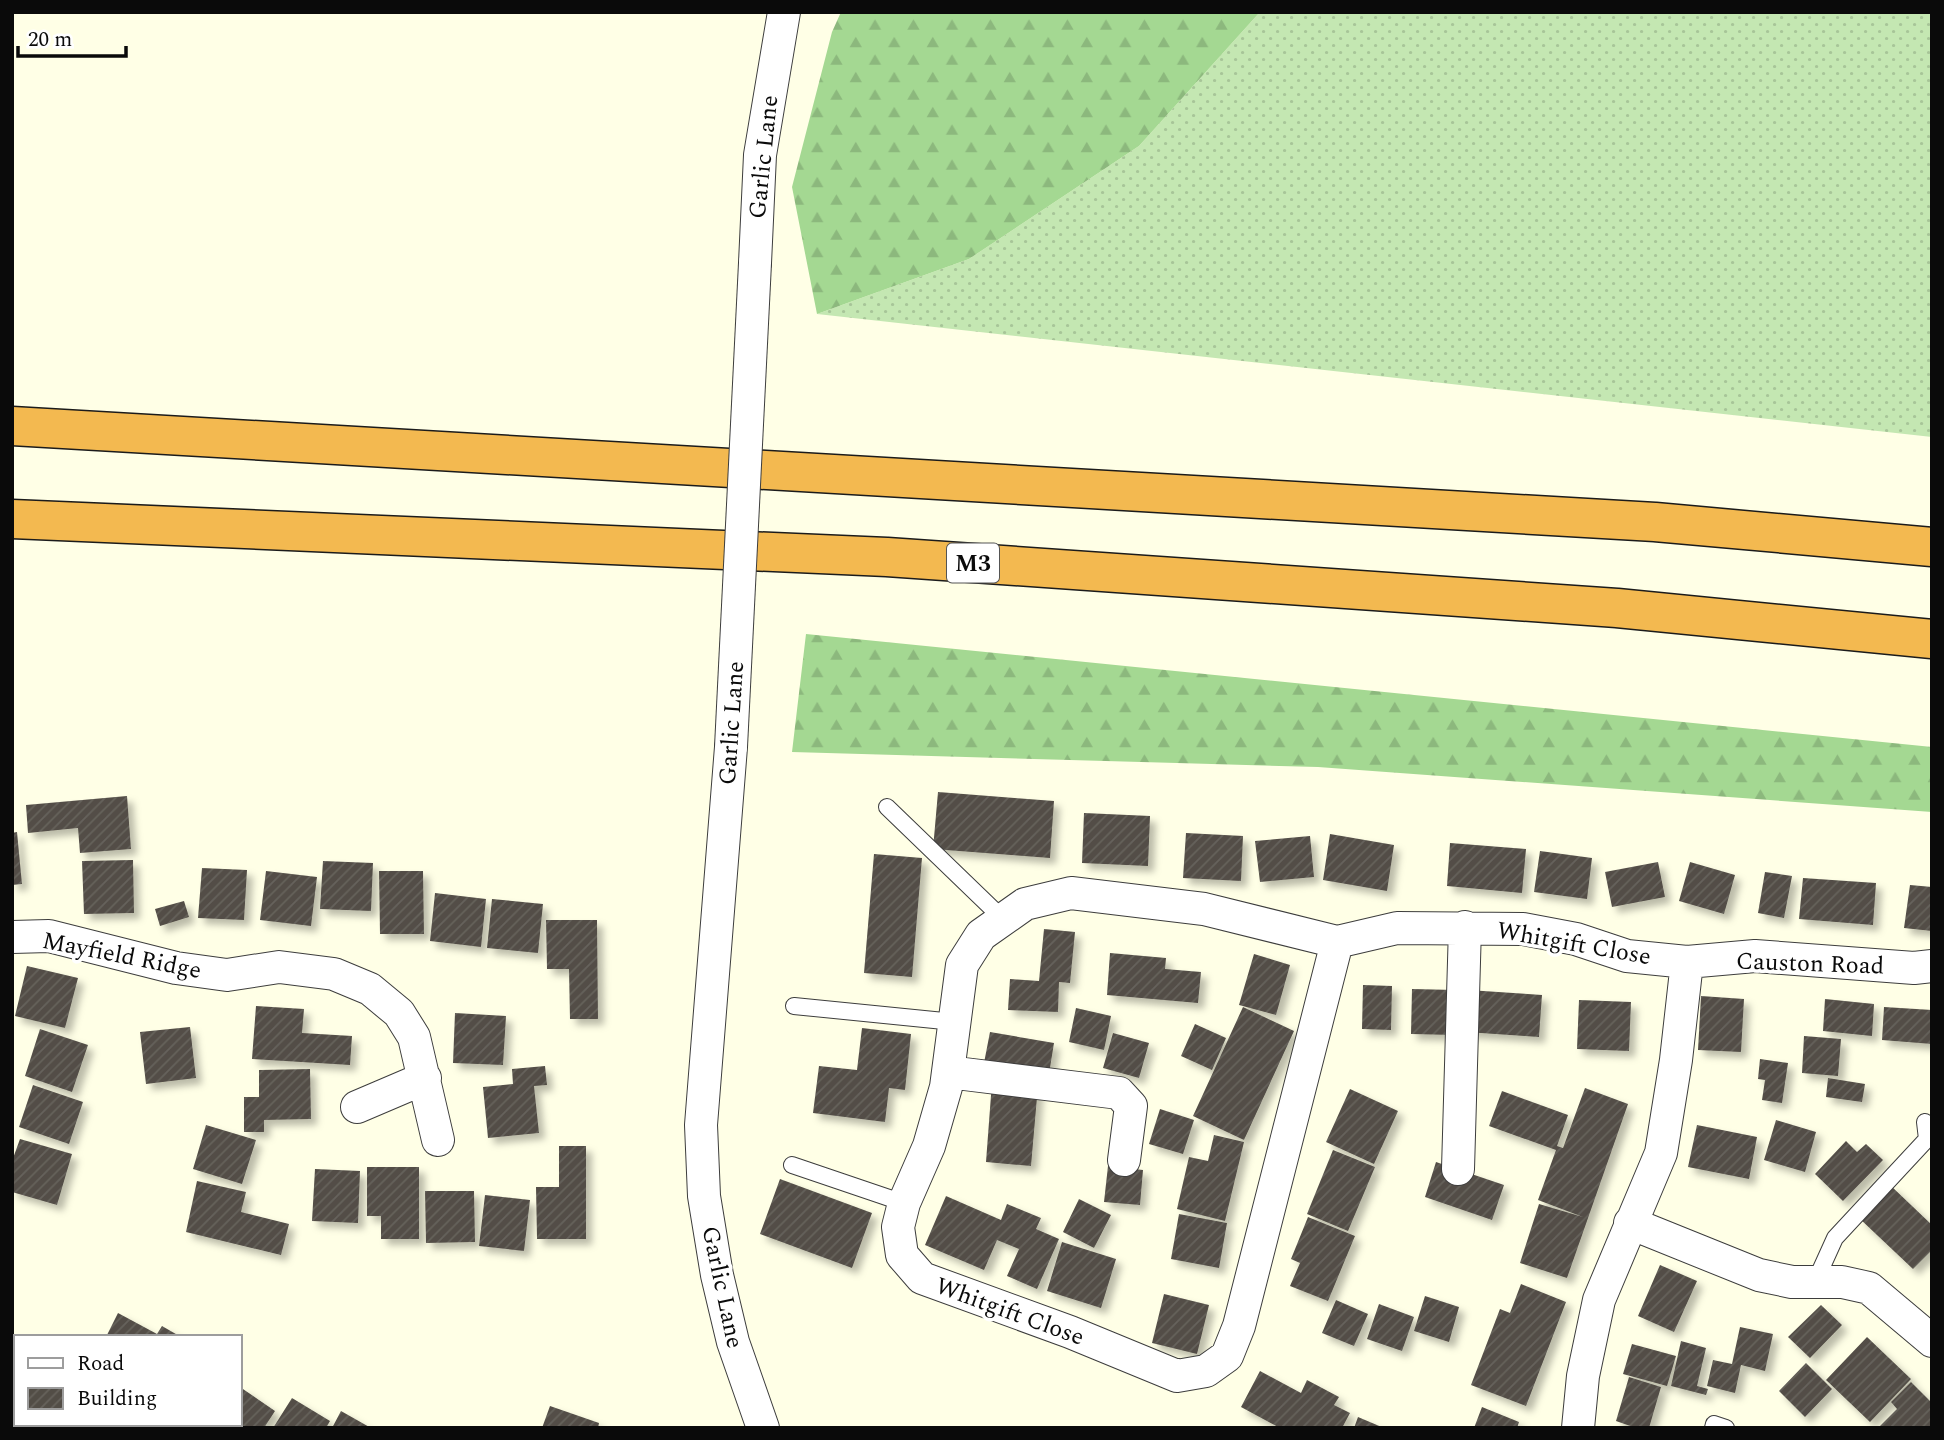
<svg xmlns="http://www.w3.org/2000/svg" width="1944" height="1440" viewBox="0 0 1944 1440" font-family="Spectral,serif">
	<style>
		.grass { fill: url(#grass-dots) }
		.forest { fill: url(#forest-firs) }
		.building { fill: url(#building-hatch); filter: url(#shadow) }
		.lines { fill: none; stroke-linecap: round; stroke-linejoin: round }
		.lane-casing { stroke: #3d3d3d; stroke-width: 18 }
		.street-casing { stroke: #3d3d3d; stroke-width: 34 }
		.highway-casing { stroke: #1b1b1b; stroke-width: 41 }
		.lane { stroke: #fff; stroke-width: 16 }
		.street { stroke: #fff; stroke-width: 32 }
		.highway { stroke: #f3b950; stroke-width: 38 }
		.street-bridge-casing { stroke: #3d3d3d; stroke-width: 34; stroke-linecap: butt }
		.street-bridge { stroke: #fff; stroke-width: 32 }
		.labels { text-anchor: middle; stroke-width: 7; stroke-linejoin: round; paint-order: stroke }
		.shield { fill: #fff; stroke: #545454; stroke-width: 2 }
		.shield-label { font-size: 23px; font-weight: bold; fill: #0a0a0a }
		.street-label { font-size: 24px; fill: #0a0a0a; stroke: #fff }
	</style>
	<defs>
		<pattern id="grass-dots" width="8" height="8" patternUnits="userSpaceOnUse" patternTransform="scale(1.75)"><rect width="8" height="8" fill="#c4e7b2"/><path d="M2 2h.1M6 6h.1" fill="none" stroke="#a7c598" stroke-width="1.8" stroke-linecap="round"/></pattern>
		<pattern id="forest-firs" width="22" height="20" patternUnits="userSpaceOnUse" patternTransform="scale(1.75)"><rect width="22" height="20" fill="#a4d892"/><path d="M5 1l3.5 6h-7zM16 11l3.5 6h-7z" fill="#8cb87d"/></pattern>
		<pattern id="building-hatch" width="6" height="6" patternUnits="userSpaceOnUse" patternTransform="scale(1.75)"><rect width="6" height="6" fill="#524d46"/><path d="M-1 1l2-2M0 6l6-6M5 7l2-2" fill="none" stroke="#66625c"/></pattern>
		<filter id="shadow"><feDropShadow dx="6" dy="6" stdDeviation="3.5" flood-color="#0004"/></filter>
	</defs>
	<rect width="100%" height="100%" fill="#ffffe6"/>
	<path class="grass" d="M1260 12H1932V437L817 314 969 259 1139 146Z"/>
	<path class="forest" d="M841 12H1260L1139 146 969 259 817 314 792 187 832 32Z
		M806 634 1932 747V812L1318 767 792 752Z"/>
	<path class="building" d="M938 792 1054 801 1050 858 933 849Z
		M127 796 131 849 80 853 78 828 28 833 26 805Z
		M1084 813 1150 816 1148 866 1082 863Z
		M17 832 22 884 12 885V833Z
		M1186 833 1243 836 1241 881 1183 878Z
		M1330 834 1394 845 1387 891 1323 880Z
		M1310 836 1314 877 1260 882 1255 841Z
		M1450 843 1526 849 1522 893 1447 886Z
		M1540 851 1592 858 1587 899 1534 892Z
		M874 854 922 858 912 977 864 973Z
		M133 860 134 913 84 914 82 861Z
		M323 861 373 863 371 911 320 909Z
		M1658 862 1665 897 1612 907 1605 872Z
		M1690 862 1735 875 1724 914 1679 901Z
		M202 868 247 870 244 920 198 918Z
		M266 871 317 877 311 926 260 920Z
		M379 871H423L424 934H380Z
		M1765 872 1792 876 1784 918 1758 913Z
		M1803 878 1876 883 1873 925 1799 919Z
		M1910 885 1932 887V931L1904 928Z
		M435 893 486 899 481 947 430 941Z
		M492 899 543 904 538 953 487 948Z
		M184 901 189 917 160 926 155 909Z
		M546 920H597L598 1019H570L569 969H547Z
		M1044 929 1075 932 1070 983 1059 982 1058 1012 1008 1010 1010 979 1039 981Z
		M1110 953 1166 958 1165 969 1201 972 1198 1003 1107 995Z
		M1254 954 1290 965 1276 1015 1239 1005Z
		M27 966 78 978 65 1028 15 1016Z
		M1363 985 1392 986 1391 1030 1362 1029Z
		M1412 989 1455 990 1454 1035 1411 1034Z
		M1468 990 1542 995 1539 1037 1466 1032Z
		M1701 996 1744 999 1741 1052 1698 1050Z
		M1825 999 1874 1004 1872 1036 1823 1031Z
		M1579 1000 1631 1002 1629 1051 1577 1049Z
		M256 1006 304 1009 302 1033 352 1036 350 1065 252 1059Z
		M1243 1007 1294 1031 1244 1140 1193 1116Z
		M1884 1007 1932 1010V1044L1882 1040Z
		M1076 1008 1111 1016 1104 1050 1069 1042Z
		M455 1013 506 1016 503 1065 453 1063Z
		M1195 1024 1226 1038 1212 1070 1181 1056Z
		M190 1027 196 1078 146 1084 140 1032Z
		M862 1028 911 1034 905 1090 889 1088 885 1122 813 1113 819 1066 857 1070Z
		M40 1029 88 1045 72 1092 25 1076Z
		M990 1032 1054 1043 1049 1074 984 1063Z
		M1113 1033 1149 1043 1139 1078 1103 1068Z
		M1804 1036 1841 1039 1838 1076 1802 1073Z
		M1760 1059 1788 1063 1782 1103 1762 1100 1765 1080 1758 1079Z
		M545 1066 547 1085 534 1086 539 1133 488 1138 483 1087 513 1084 512 1069Z
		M310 1069 311 1119 264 1120V1132H244V1097H259V1070Z
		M1828 1078 1865 1084 1862 1102 1826 1097Z
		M992 1082 1038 1086 1031 1166 986 1162Z
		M33 1085 83 1102 69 1144 19 1127Z
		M1585 1088 1628 1104 1567 1278 1520 1263 1539 1204 1583 1217 1538 1200 1556 1150 1489 1126 1502 1091 1568 1115 1557 1146 1563 1148Z
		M1350 1089 1398 1111 1374 1164 1326 1142Z
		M1160 1109 1194 1120 1183 1154 1149 1144Z
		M1776 1120 1816 1132 1805 1172 1764 1160Z
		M206 1125 256 1140 242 1184 193 1169Z
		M1697 1125 1757 1137 1749 1179 1688 1167Z
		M1214 1135 1244 1142 1225 1221 1177 1209 1189 1157 1208 1161Z
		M20 1139 72 1154 57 1205 12 1192V1161Z
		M1846 1141 1857 1152 1866 1144 1883 1160 1843 1201 1815 1174Z
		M559 1146H586V1239H537L536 1187H559Z
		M1333 1150 1375 1167 1348 1231 1307 1214Z
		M1436 1162 1504 1185 1492 1220 1425 1197Z
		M1108 1166 1143 1170 1140 1205 1104 1202Z
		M367 1167H419V1239H381V1216H367Z
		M315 1169 360 1171 358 1223 312 1221Z
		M780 1179 872 1213 852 1268 760 1234Z
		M197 1181 246 1192 241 1212 289 1224 281 1255 186 1232Z
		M1890 1185 1932 1225V1250L1913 1269 1859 1218Z
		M425 1191H474L475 1242 426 1243Z
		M485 1195 530 1200 524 1251 479 1246Z
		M946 1196 1001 1220 1007 1204 1041 1218 1036 1229 1059 1239 1037 1289 1007 1276 1019 1249 997 1240 984 1270 925 1245Z
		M1079 1199 1111 1215 1094 1248 1063 1232Z
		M1179 1214 1227 1223 1219 1268 1171 1259Z
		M1308 1217 1355 1236 1328 1301 1290 1286 1300 1263 1291 1259Z
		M1062 1242 1116 1259 1101 1308 1047 1291Z
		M1660 1265 1697 1281 1674 1332 1638 1316Z
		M1521 1284 1566 1302 1526 1406 1471 1385 1500 1309 1510 1313Z
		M1164 1294 1209 1305 1197 1354 1152 1343Z
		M1425 1296 1459 1307 1449 1342 1414 1331Z
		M1336 1300 1368 1314 1354 1346 1322 1333Z
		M1379 1304 1414 1317 1402 1351 1367 1339Z
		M1821 1305 1842 1325 1810 1358 1788 1337Z
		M118 1313 157 1334 162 1326 181 1337H106Z
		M1740 1327 1773 1334 1765 1371 1741 1365 1735 1393 1707 1386 1713 1360 1732 1364Z
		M1867 1337 1911 1379 1870 1422 1826 1380Z
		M1681 1341 1706 1348 1697 1386 1708 1389 1706 1395 1671 1386Z
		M1632 1344 1676 1356 1667 1386 1623 1374Z
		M1806 1363 1832 1389 1805 1417 1779 1391Z
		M1260 1371 1301 1393 1307 1380 1339 1397 1334 1405 1350 1413 1342 1428H1280L1241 1407Z
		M1629 1377 1661 1387 1649 1428H1636L1616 1421Z
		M1911 1382 1932 1403V1428H1878L1897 1409 1891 1402Z
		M240 1387 275 1411 264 1428H216L211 1424H240Z
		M292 1398 330 1421 326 1428H273Z
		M550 1406 599 1423 598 1428H542Z
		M1482 1407 1519 1422 1517 1428H1474Z
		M16 1411V1424H61L58 1428H12Z
		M341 1411 371 1428H332Z
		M1358 1417 1384 1428H1354Z"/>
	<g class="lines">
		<defs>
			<path id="lane" d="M887 807 1002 918
				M794 1006 954 1022
				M792 1165 904 1203
				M1816 1280 1835 1238 1927 1139 1925 1122
				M1713 1428 1714 1424 1726 1428"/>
			<path id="street" d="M755 263 760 155 784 12
				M731 747 701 1125 704 1196 717 1275 733 1342 763 1428
				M12 937 49 936 176 968 227 975 279 967 334 974 370 989 399 1013 414 1037 438 1140
				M1337 942 1239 1326 1227 1356 1206 1371 1177 1376 1070 1332 922 1278 902 1255 898 1227 904 1203 929 1146 946 1087 962 965 981 935 1025 904 1071 893 1204 909 1337 942 1397 928 1523 929 1576 939 1627 956 1687 962 1755 956 1914 968 1932 966
				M948 1072 1119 1093 1131 1106 1124 1160
				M357 1107 425 1078
				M1458 1169 1465 927
				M1630 1223 1759 1275 1792 1282H1842L1869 1288 1932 1341
				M1578 1428 1583 1376 1599 1300 1661 1153 1676 1060 1687 962"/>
			<path id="highway" d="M12 426 1655 522 1932 547
				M12 519 887 557 1617 608 1932 639"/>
		</defs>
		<use href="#lane" class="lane-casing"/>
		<use href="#street" class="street-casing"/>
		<use href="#highway" class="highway-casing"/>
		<use href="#lane" class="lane"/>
		<use href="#street" class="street"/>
		<use href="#highway" class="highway"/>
		<defs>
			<path id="street-bridge" d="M731 747 755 263"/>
		</defs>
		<use href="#street-bridge" class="street-bridge-casing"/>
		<use href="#street-bridge" class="street-bridge"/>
	</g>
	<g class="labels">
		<rect class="shield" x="947" y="543.5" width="52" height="39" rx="5"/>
		<g class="shield-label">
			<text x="973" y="571">M3</text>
		</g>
		<g class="street-label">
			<text transform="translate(763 157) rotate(-84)" y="8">Garlic Lane</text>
			<text transform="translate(731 723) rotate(-86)" y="8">Garlic Lane</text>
			<text transform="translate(1574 943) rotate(10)" y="8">Whitgift Close</text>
			<text transform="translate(122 955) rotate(11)" y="8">Mayfield Ridge</text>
			<text transform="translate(1810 963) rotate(2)" y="8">Causton Road</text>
			<text transform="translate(723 1287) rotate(78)" y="8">Garlic Lane</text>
			<text transform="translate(1010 1311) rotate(20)" y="8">Whitgift Close</text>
		</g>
	</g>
	<rect width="1944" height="1440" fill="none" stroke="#0a0a0a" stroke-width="28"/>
	<rect x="14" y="1335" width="228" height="91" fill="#ffffff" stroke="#9d9d9d" stroke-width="2"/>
	<rect x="28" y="1358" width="35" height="10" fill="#ffffff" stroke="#9d9d9d" stroke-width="2"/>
	<text x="77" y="1370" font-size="21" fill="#0a0a0a">Road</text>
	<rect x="28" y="1388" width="35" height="21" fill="url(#building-hatch)" stroke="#9d9d9d" stroke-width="2"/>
	<text x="77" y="1405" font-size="21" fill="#0a0a0a">Building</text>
	<path d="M18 46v10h108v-10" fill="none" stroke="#0a0a0a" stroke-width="3.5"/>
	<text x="28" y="46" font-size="21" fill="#0a0a0a" stroke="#ffffff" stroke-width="5" paint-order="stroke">20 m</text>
</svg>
